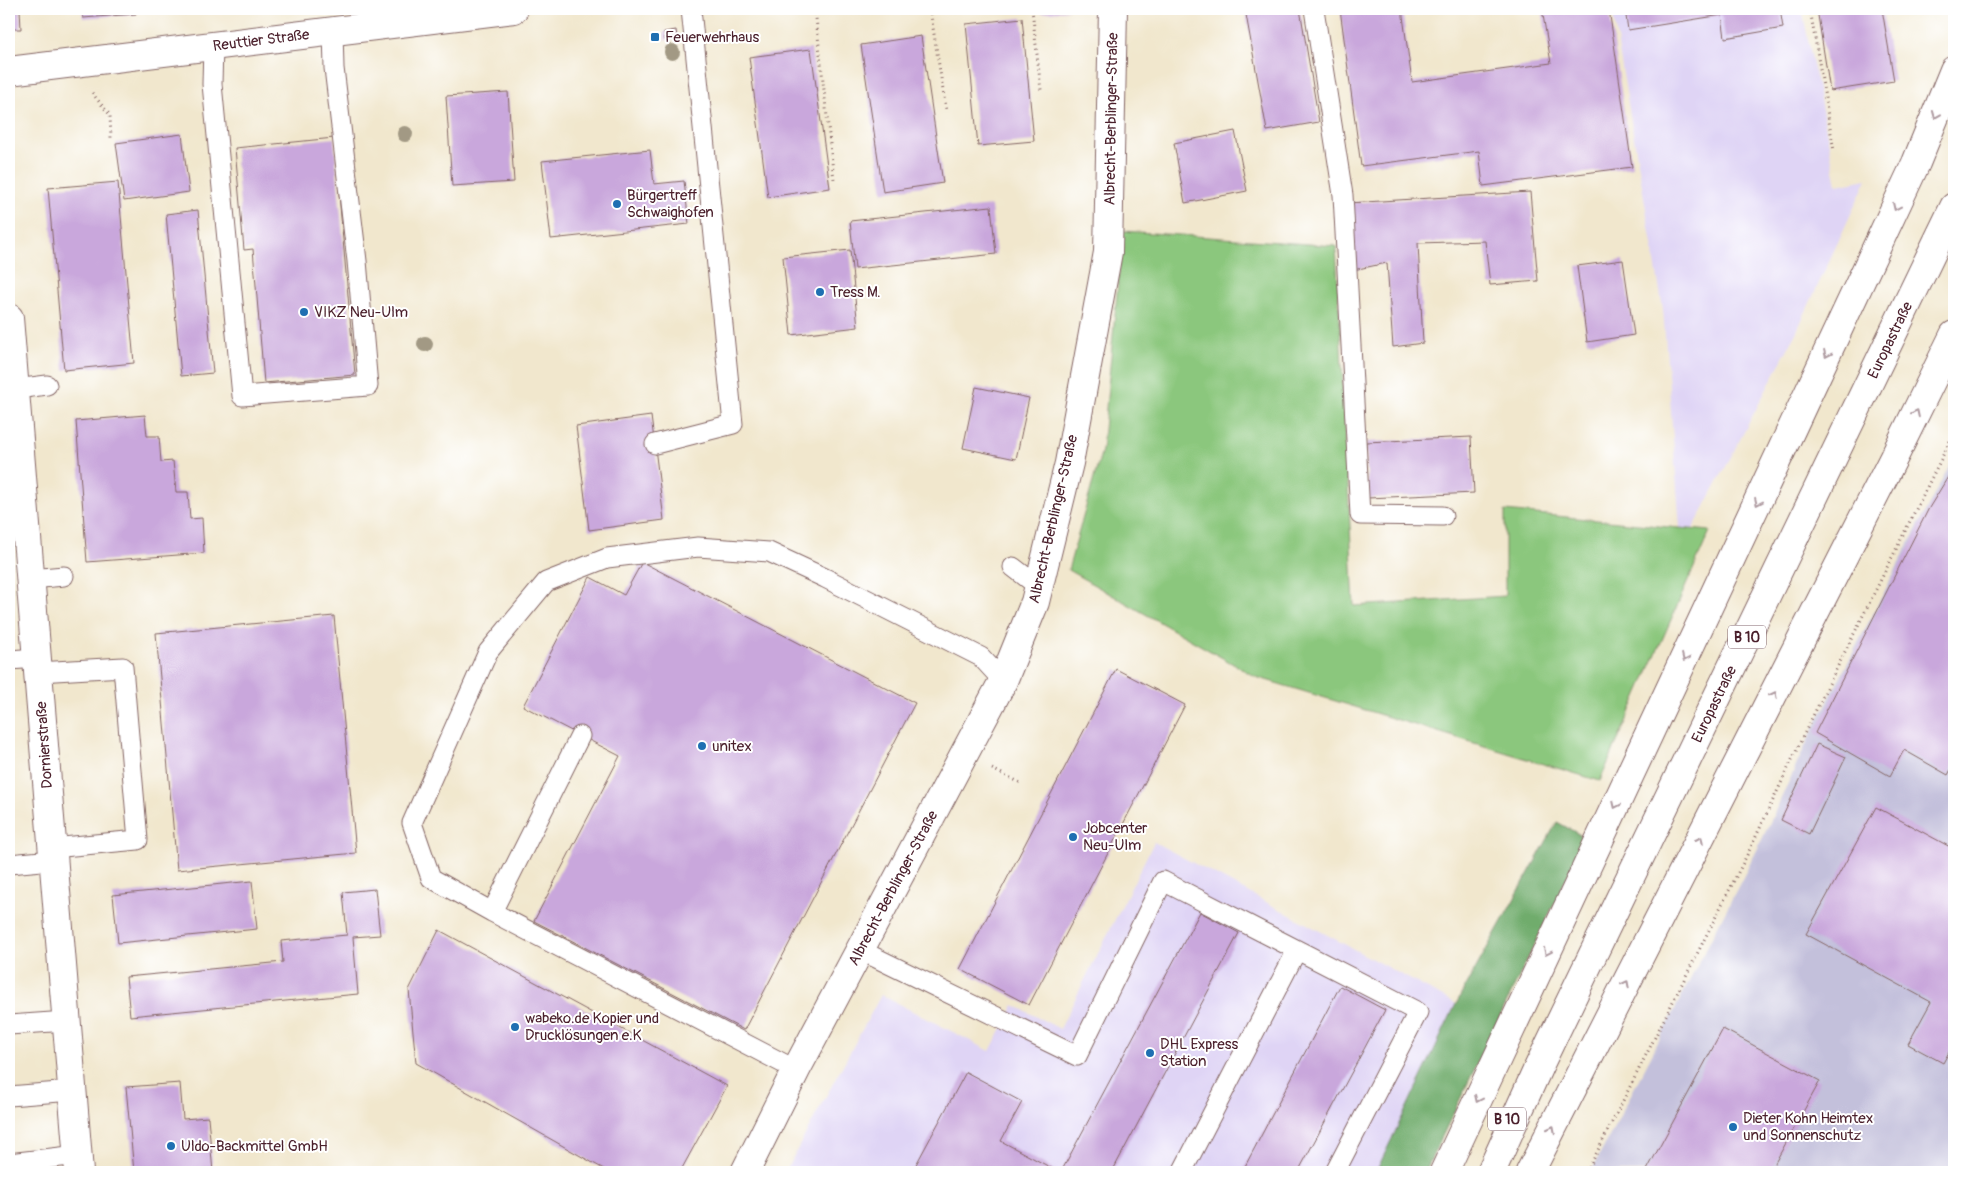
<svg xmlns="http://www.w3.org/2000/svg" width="1963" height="1181" viewBox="0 0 1963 1181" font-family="Pangolin,sans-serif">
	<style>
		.built { fill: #dfd4f5 }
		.industrial { fill: #c3c0db }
		.green { fill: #8bc77d; stroke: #6a7354 }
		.forest { fill: #70ac6c; stroke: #5d664c }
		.building { fill: #c9a7dc }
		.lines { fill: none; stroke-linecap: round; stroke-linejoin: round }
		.lane-casing { stroke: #846564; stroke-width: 21 }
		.street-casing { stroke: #846564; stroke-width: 30 }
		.secondary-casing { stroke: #846564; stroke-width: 30 }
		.highway-casing { stroke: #846564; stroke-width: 30 }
		.path { stroke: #846564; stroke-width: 3; stroke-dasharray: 1 4; stroke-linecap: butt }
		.lane { stroke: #fff; stroke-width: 19 }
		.street { stroke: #fff; stroke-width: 28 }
		.secondary { stroke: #fff; stroke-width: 28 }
		.highway { stroke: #fff; stroke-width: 28 }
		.tree { fill: #a29984 }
		.oneway { stroke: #ae9aa0 }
		.poi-dot { fill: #1f6fb2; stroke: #fff; stroke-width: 2 }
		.labels { text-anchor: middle; stroke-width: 4; stroke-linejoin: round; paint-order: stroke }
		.shield { fill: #fff; stroke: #80626b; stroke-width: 1 }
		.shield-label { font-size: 14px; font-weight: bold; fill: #4a1f2b }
		.poi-label { font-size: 15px; fill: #4a1f2b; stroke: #fff; text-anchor: start }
		.street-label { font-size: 15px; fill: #4a1f2b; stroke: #fff }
	</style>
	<rect width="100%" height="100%" fill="#fff"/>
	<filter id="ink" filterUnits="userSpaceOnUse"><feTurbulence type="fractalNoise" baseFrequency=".02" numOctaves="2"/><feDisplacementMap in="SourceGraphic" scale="10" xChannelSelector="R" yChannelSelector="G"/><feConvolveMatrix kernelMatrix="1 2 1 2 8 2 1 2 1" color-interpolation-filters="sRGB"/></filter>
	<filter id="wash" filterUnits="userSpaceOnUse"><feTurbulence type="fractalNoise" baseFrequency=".0096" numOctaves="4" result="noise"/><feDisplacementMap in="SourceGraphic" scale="20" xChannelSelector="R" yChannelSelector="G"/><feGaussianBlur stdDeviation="1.12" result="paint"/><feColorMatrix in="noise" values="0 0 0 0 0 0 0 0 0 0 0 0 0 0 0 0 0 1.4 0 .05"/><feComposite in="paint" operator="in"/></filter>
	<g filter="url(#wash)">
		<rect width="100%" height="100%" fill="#f1e7cd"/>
		<path class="built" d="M1612 9H1802L1837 185 1867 179 1795 335 1693 529 1680 528 1663 309Z
			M1154 842 1456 1004 1376 1172H785L881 995 990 1051 1014 1005 1060 1029Z"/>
		<path class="industrial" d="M1954 456V1172H1591L1758 848 1809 738Z"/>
		<path class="green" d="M1123 231 1336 246 1354 606 1505 596V511L1710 531 1600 781 1256 677 1068 570 1102 450Z"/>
		<path class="forest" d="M1557 822 1586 838 1425 1172H1376L1456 1004Z"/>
		<g id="blocks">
			<path class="building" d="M9 9H20L21 29H9Z
				M82 9H135L136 14 83 18Z
				M1041 9H1068V10L1041 13Z
				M1245 9H1300L1319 122 1267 131Z
				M1340 9H1402L1412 82 1551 63 1542 9H1609L1632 167 1483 186 1479 151 1361 166Z
				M1625 9H1780L1783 28 1725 38 1722 15 1628 30Z
				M1817 9H1882L1894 81 1830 91Z
				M1022 18 1034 141 978 146 966 24Z
				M676 30 677 38 665 40 664 32Z
				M921 36 943 183 883 192 861 45Z
				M811 49 830 188 768 197 749 57Z
				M508 92 514 182 452 186 446 96Z
				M1235 131 1247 191 1185 203 1174 143Z
				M182 134 189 192 124 201 116 143Z
				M334 138 355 375 264 383 253 249 244 250 235 148Z
				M650 150 654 184 684 181 689 224 551 239 542 161Z
				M118 182 134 363 64 370 48 188Z
				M1530 192 1538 281 1490 285 1485 241 1418 243 1423 343 1393 347 1387 263 1353 270 1348 203Z
				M991 206 996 254 855 269 850 221Z
				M198 210 213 373 181 376 166 214Z
				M850 250 858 327 791 335 783 257Z
				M1623 260 1634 335 1587 342 1577 266Z
				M976 387 1029 398 1016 459 963 448Z
				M145 415 147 436H159L161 462 173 461 176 492H188L190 519 202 518 204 553 87 562 76 421Z
				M651 416 664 520 589 530 576 426Z
				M1471 437 1474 493 1368 498 1366 442Z
				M1954 467V764L1948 775 1904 750 1890 776 1815 733 1929 508Z
				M642 562 915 703 744 1030 534 921 620 756 523 706 590 577 624 595Z
				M334 616 356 853 177 870 156 633Z
				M1116 669 1185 705 1029 1005 960 969Z
				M1817 744 1846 757 1809 834 1781 820Z
				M1876 807 1954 849V1043L1943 1063 1908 1044 1931 1002 1806 934Z
				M252 881 257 929 118 943 113 895Z
				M375 889 380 935 353 937 358 994 130 1016 126 977 283 962 281 941 347 935 343 892Z
				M1200 912 1239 933 1112 1172H1061Z
				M439 930 727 1086 680 1172H609L416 1063 409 990Z
				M1340 986 1385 1010 1298 1172H1242Z
				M1723 1029 1820 1081 1770 1172H1646Z
				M966 1072 1022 1102 1001 1141 1059 1172H912Z
				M180 1083 183 1119 208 1117 213 1172H134L126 1087Z"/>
		</g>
	</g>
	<g filter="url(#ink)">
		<use href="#blocks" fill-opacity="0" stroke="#846564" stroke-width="1"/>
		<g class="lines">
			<defs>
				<path id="lane" d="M1314 9 1343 195 1360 515 1443 516
					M213 46 212 84 242 396 368 386 357 261 334 68 333 31
					M16 389 47 385
					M655 444 733 424 691 9
					M1013 567 1039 587
					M31 579 64 576
					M9 660 37 658
					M38 672 123 667 138 840 52 848
					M9 864 53 860
					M492 912 580 736
					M860 950 1077 1056 1163 881 1418 1012 1335 1172
					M9 1025 66 1021
					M796 1070 492 912 431 878 412 823 488 652 546 582 607 558 698 547 769 552 825 578 981 657 1003 681
					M9 1096 72 1091
					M9 1163 78 1155
					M1182 1172 1297 950"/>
				<path id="street" d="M745 1172 796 1070 1003 681 1035 602 1069 463 1108 252 1113 9"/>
				<path id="secondary" d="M9 71 514 9
					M9 318 79 1172"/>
				<path id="highway" d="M1444 1172 1916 163 1954 70
					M1491 1172 1539 1066 1954 207
					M1530 1172 1894 457 1954 335"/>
			</defs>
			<use href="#lane" class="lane-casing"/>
			<use href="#street" class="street-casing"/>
			<use href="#secondary" class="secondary-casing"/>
			<use href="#highway" class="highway-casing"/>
			<path class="path" d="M815 9 834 180
				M930 9 946 109
				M1032 9 1041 90
				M1810 9 1834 151
				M92 93 110 115 111 138
				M992 769 1023 784
				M1587 1172 1752 845 1806 730 1954 433"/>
			<use href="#lane" class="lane"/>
			<use href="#street" class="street"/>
			<use href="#secondary" class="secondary"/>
			<use href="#highway" class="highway"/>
		</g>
		<g class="tree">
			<circle cx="672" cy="52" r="8"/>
			<circle cx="405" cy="134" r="8"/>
			<circle cx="425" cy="344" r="8"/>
		</g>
		<defs><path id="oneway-chevron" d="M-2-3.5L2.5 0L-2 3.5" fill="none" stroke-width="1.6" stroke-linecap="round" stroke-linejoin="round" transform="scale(1.25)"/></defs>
		<g class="oneway">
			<use href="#oneway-chevron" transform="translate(1936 115) rotate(112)"/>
			<use href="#oneway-chevron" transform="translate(1896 207) rotate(115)"/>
			<use href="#oneway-chevron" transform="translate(1827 354) rotate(115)"/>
			<use href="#oneway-chevron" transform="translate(1916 413) rotate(-64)"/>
			<use href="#oneway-chevron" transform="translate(1758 502) rotate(115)"/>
			<use href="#oneway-chevron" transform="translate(1685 658) rotate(115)"/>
			<use href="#oneway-chevron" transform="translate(1774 695) rotate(-63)"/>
			<use href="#oneway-chevron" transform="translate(1616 805) rotate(115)"/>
			<use href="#oneway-chevron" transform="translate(1700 840) rotate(-63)"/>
			<use href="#oneway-chevron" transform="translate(1547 952) rotate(115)"/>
			<use href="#oneway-chevron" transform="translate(1626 984) rotate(-63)"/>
			<use href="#oneway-chevron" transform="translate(1478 1099) rotate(115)"/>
			<use href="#oneway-chevron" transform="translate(1552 1129) rotate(-63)"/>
		</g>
	</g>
	<g class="poi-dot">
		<rect x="650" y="32" width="10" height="10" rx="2.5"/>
		<circle cx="617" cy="204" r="5"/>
		<circle cx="820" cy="292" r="5"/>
		<circle cx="304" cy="312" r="5"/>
		<circle cx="702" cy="746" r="5"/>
		<circle cx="1073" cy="837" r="5"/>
		<circle cx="515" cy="1027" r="5"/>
		<circle cx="1150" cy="1053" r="5"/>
		<circle cx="1733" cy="1127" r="5"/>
		<circle cx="171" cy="1146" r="5"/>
	</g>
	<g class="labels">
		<g class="shield">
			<rect x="1728" y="625.5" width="38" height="23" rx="4"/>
			<rect x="1488" y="1107.5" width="38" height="23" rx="4"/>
		</g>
		<g class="shield-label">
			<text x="1747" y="642">B 10</text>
			<text x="1507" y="1124">B 10</text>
		</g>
		<g class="poi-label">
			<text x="665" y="42">Feuerwehrhaus</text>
			<text x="627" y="200">Bürgertreff<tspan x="627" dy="17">Schwaighofen</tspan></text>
			<text x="830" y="297">Tress M.</text>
			<text x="314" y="317">VIKZ Neu-Ulm</text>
			<text x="712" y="751">unitex</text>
			<text x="1083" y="833">Jobcenter<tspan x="1083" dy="17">Neu-Ulm</tspan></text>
			<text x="525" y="1023">wabeko.de Kopier und<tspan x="525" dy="17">Drucklösungen e.K</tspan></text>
			<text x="1160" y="1049">DHL Express<tspan x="1160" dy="17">Station</tspan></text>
			<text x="1743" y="1123">Dieter Kohn Heimtex<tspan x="1743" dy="17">und Sonnenschutz</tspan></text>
			<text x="181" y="1151">Uldo-Backmittel GmbH</text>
		</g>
		<g class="street-label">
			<text transform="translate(261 40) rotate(-7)" y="5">Reuttier Straße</text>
			<text transform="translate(1111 119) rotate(-89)" y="5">Albrecht-Berblinger-Straße</text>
			<text transform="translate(1890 340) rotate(-64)" y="5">Europastraße</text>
			<text transform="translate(1053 519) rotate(-77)" y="5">Albrecht-Berblinger-Straße</text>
			<text transform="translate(1714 704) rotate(-64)" y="5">Europastraße</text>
			<text transform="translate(44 745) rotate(-94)" y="5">Dornierstraße</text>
			<text transform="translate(893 888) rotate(-62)" y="5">Albrecht-Berblinger-Straße</text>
		</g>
	</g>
	<rect width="1963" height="1181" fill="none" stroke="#fff" stroke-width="30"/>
</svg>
